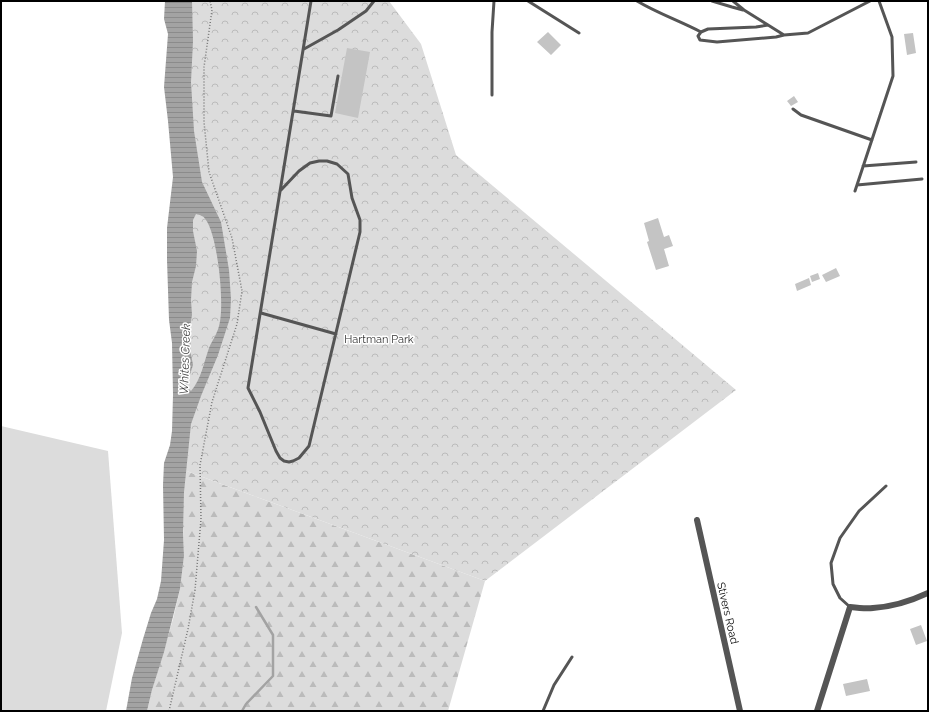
<svg xmlns="http://www.w3.org/2000/svg" width="929" height="712" viewBox="0 0 929 712" font-family="Raleway,sans-serif">
	<style>
		.grass { fill: #dcdcdc }
		.forest { fill: url(#forest-firs) }
		.park { fill: url(#park-crowns) }
		.water { fill: url(#water-rules); fill-rule: evenodd }
		.lines { fill: none; stroke-linecap: round; stroke-linejoin: round }
		.stream { stroke: #a3a3a3; stroke-width: 2.5 }
		.building { fill: #c4c4c4 }
		.path { stroke: #777; stroke-width: 1.5; stroke-dasharray: 1 2; stroke-linecap: butt }
		.service { stroke: #555; stroke-width: 3 }
		.minor { stroke: #555; stroke-width: 6 }
		.labels { text-anchor: middle; stroke-width: 3; stroke-linejoin: round; paint-order: stroke }
		.park-label { font-size: 11px; fill: #333; stroke: #fff }
		.street-label { font-size: 11px; fill: #000; stroke: #fff }
		.water-label { font-size: 12px; font-style: italic; fill: #444; stroke: #fff }
	</style>
	<defs>
		<pattern id="forest-firs" width="22" height="20" patternUnits="userSpaceOnUse"><rect width="22" height="20" fill="#dcdcdc"/><path d="M5 1l3.5 6h-7zM16 11l3.5 6h-7z" fill="#bbb"/></pattern>
		<pattern id="park-crowns" width="20" height="18" patternUnits="userSpaceOnUse"><rect width="20" height="18" fill="#dcdcdc"/><path d="M2 6a3 3 0 1 1 6 0M12 15a3 3 0 1 1 6 0" fill="none" stroke="#bbb"/></pattern>
		<pattern id="water-rules" width="6" height="5" patternUnits="userSpaceOnUse"><rect width="6" height="5" fill="#a3a3a3"/><path d="M0 2.5h6" fill="none" stroke="#8b8b8b"/></pattern>
	</defs>
	<rect width="100%" height="100%" fill="#fff"/>
	<path class="grass" d="M1 426 108 451 122 633 106 711H1Z"/>
	<path class="forest" d="M181 469 485 581 448 711H147L152 690 173 619 180 589 184 556Z"/>
	<path class="park" d="M173 1H389L421 44 456 155 736 390 485 581 181 469Z"/>
	<path class="water" d="M165 1H192L193 41 191 82 194 131 202 182 221 222 229 270 231 299 230 318 218 355 201 396 191 424 184 492 183 531 184 556 180 589 164 652 152 690 147 711H126L132 678 143 639 151 613 157 599 161 581 164 540 163 485 164 463 170 445 172 431 173 395 172 343 169 320 167 260V228L173 177 168 121 164 87 168 34 164 19ZM196 214C200 215 204 216 206 220 218 237 225 306 219 326 217 334 212 341 209 348 204 362 201 380 191 391L188 388 187 384 193 365 191 354 190 327 192 315 191 300 192 282 196 266 197 251 193 231V220Z"/>
	<g class="lines">
		<path class="stream" d="M242 711 246 704 273 676V635L256 607"/>
	</g>
	<path class="building" d="M548 32 561 45 551 55 537 42Z
		M913 33 916 53 907 55 904 34Z
		M347 48 370 52 358 118 335 113Z
		M794 96 798 102 791 106 787 101Z
		M658 218 664 237 669 235 673 246 664 249 669 266 656 270 647 242 649 241 644 223Z
		M836 268 840 276 826 282 822 275Z
		M818 273 820 279 812 282 810 276Z
		M809 278 811 285 797 291 795 284Z
		M921 625 927 641 916 645 910 629Z
		M867 679 870 691 846 696 843 684Z"/>
	<g class="lines">
		<path class="path" d="M169 711 188 629 195 590 201 519 200 465 212 402 237 324 242 291 232 238 209 172 204 122V67L212 10 210 1"/>
		<path class="service" d="M528 1 579 33
			M637 1C657 13 680 21 701 32
			M712 1 732 7 743 10
			M733 1 744 10 784 35 808 33 870 1
			M768 25 756 27 708 29 701 32 698 36 700 40 717 42 776 37 784 35
			M304 49 338 30 366 11 374 1
			M492 95V32L494 1
			M793 109 801 115 872 140
			M294 111 331 116 338 76
			M863 166 916 162
			M857 185 922 179
			M281 190 299 171 310 163 319 161H327L337 164 348 174 352 198 360 220V232L309 446 299 458 293 461 289 462 284 461 280 458 276 451 260 412 248 388 311 1
			M855 191 893 76 892 37 879 1
			M261 313 336 334
			M850 607 840 598 833 584 831 563 840 538 859 511 886 486
			M543 711 554 685 572 657"/>
		<path class="minor" d="M697 520 740 711
			M817 711 850 607C858 608 866 609 873 608 891 607 911 601 928 593"/>
	</g>
	<g class="labels">
		<g class="park-label">
			<text x="379" y="343">Hartman Park</text>
		</g>
		<g class="street-label">
			<text transform="translate(728 613) rotate(77)" y="4">Stivers Road</text>
		</g>
		<g class="water-label">
			<text transform="translate(185 359) rotate(-88)" y="4">Whites Creek</text>
		</g>
	</g>
	<rect width="929" height="712" fill="none" stroke="#000000" stroke-width="4"/>
</svg>
